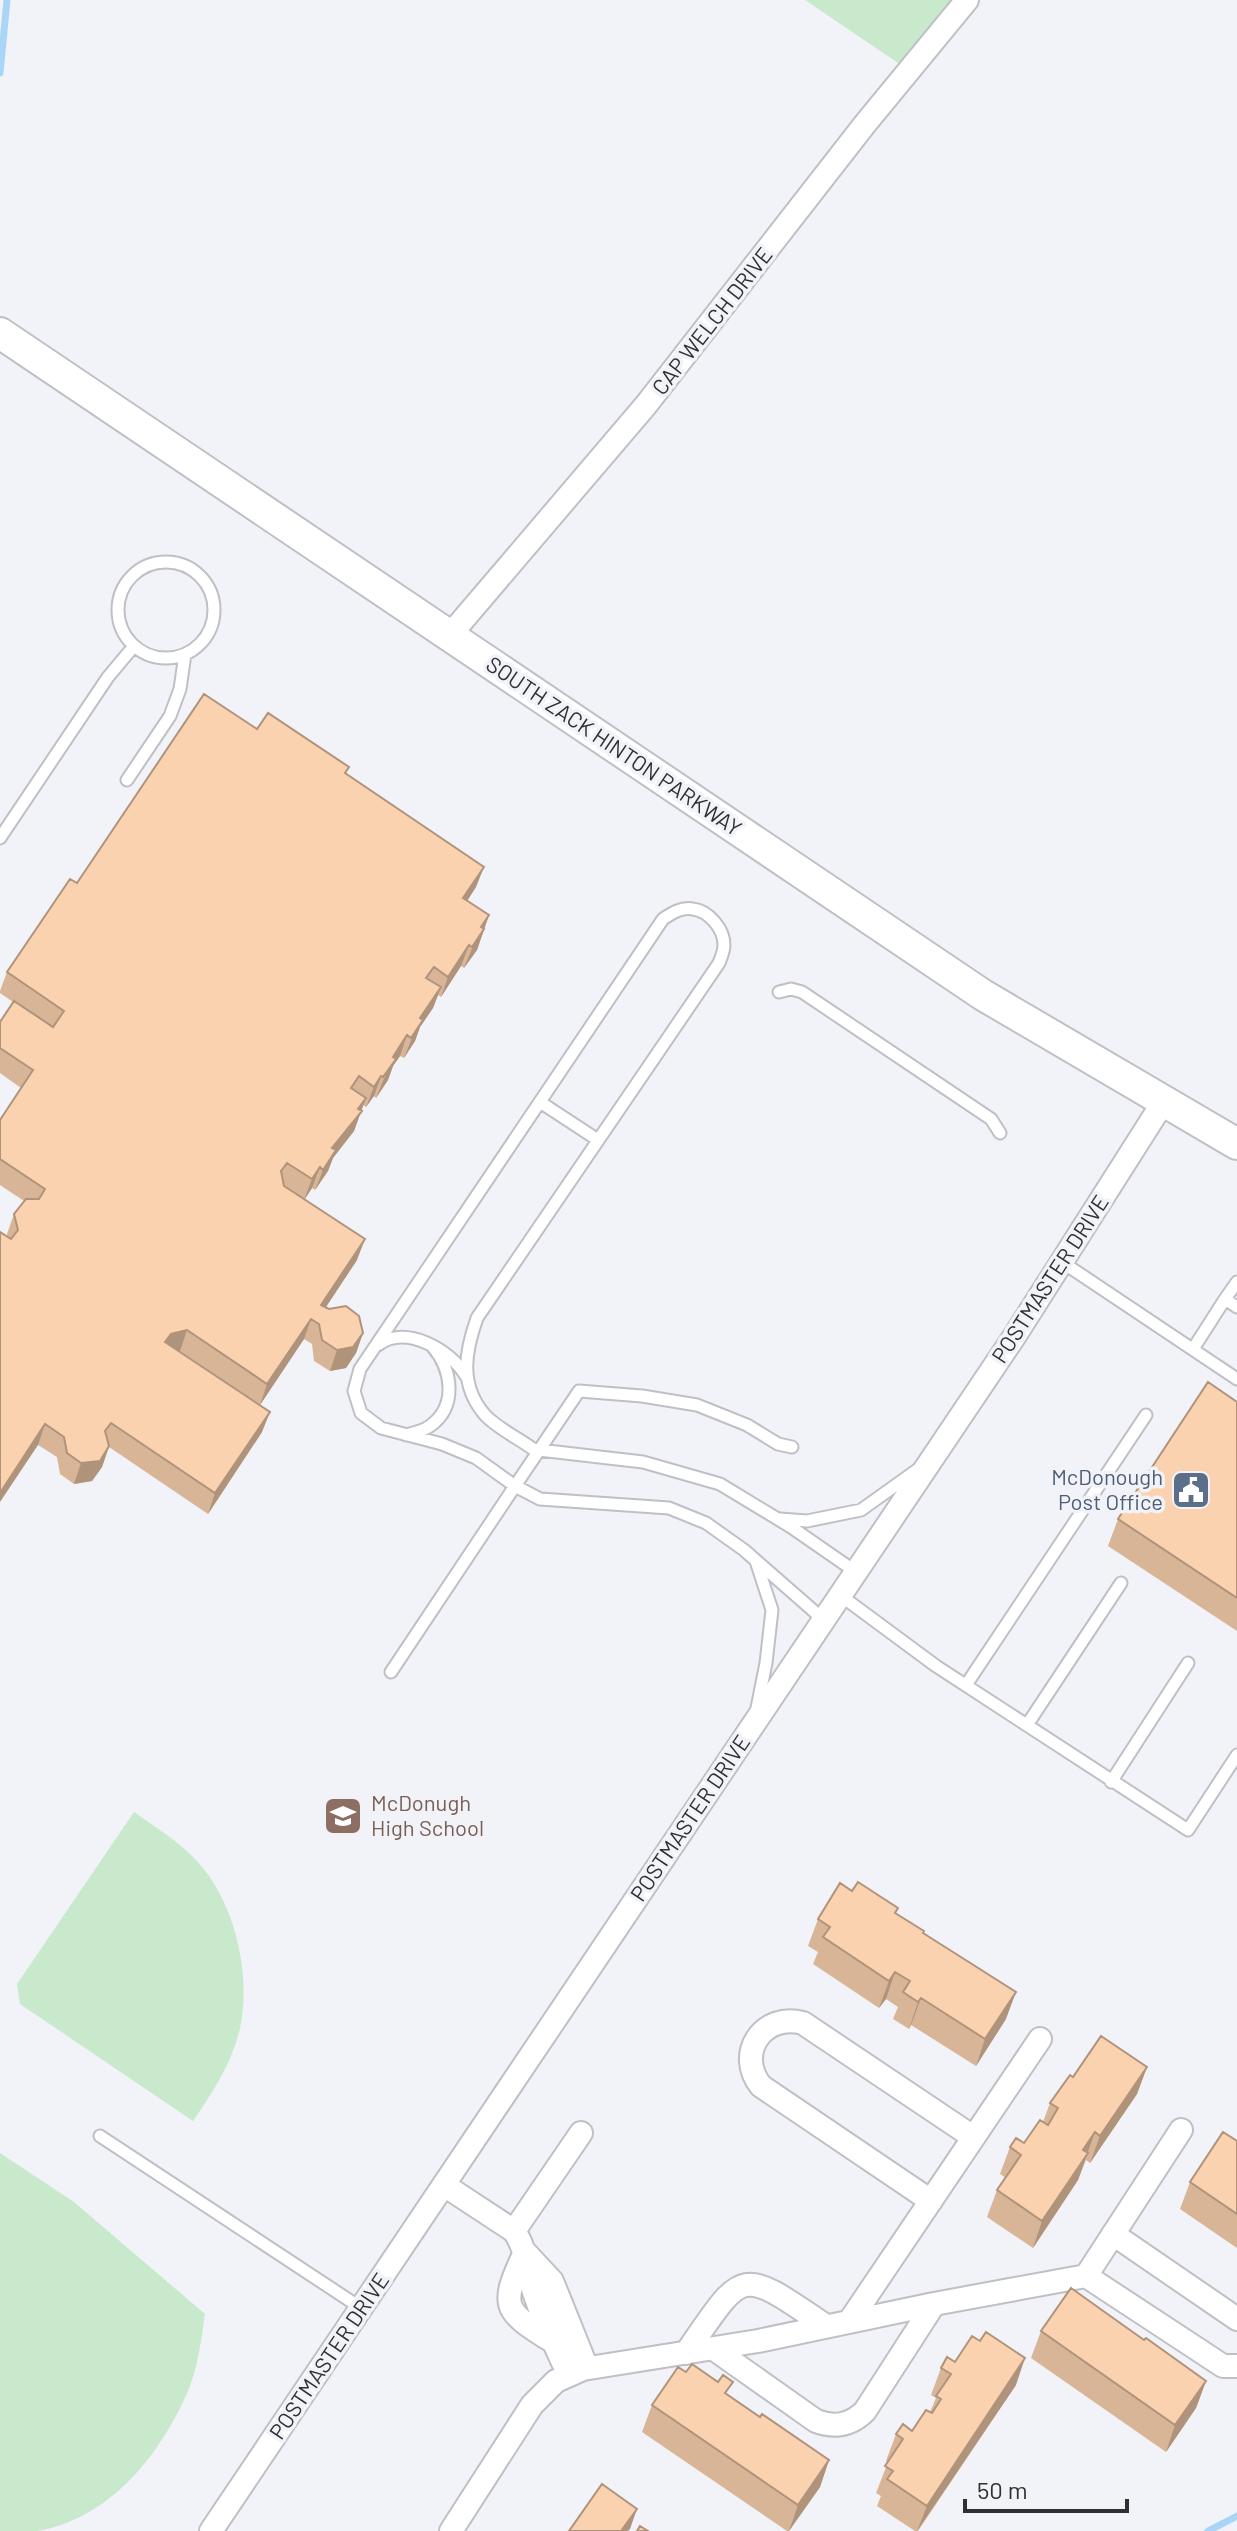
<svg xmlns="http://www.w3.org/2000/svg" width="1237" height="2531" viewBox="0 0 1237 2531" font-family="Barlow,sans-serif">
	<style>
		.green { fill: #c8e9cb }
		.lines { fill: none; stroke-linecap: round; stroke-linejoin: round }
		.stream { stroke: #a9d6f6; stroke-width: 7 }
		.lane-casing { stroke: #bec0c5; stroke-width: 15 }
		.street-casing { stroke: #bec0c5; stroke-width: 26 }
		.secondary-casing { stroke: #bec0c5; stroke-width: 34 }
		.lane { stroke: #fff; stroke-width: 11 }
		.street { stroke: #fff; stroke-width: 22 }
		.secondary { stroke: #fff; stroke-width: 30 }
		.wall { fill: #d8b597 }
		.shaded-wall { fill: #b0937b }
		.building { fill: #fbd2b0; stroke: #b0937b; stroke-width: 2 }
		.labels { text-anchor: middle; stroke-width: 7; stroke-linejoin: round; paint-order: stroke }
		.street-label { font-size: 22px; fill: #303033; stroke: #f1f3f9 }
		.service-label { font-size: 22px; fill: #4e5e75; stroke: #f1f3f9; text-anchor: end }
		.education-label { font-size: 22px; fill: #785e54; stroke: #f1f3f9; text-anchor: start }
	</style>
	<rect width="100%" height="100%" fill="#f1f3f9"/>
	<path class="green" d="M805 0H956L901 65Z
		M134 1812C154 1826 175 1839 193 1857 234 1897 252 1973 240 2028 232 2063 213 2092 193 2121L20 2004 17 1984Z
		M0 2153 74 2202 205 2314C201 2340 198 2367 188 2391 160 2455 110 2519 37 2531 25 2531 12 2531 0 2531Z"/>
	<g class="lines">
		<path class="stream" d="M0 73 7 0
			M1208 2531 1237 2516"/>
		<defs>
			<path id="lane" d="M118 610a48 48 0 1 1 96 0a48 48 0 1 1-96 0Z
				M127 780 170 716 180 689 185 654
				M0 838 108 677 134 646
				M779 992 791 989 802 992 991 1119 1000 1133
				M540 1102 598 1140
				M1062 1262 1237 1379
				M1225 1299 1237 1282
				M378 1345C405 1324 451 1350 466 1376
				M1193 1349 1225 1299 1237 1307
				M406 1435C414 1433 423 1431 430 1426 458 1406 452 1369 432 1346
				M792 1447 778 1444 747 1425 697 1405 642 1396 579 1391 515 1486 476 1458 442 1444 381 1428 361 1413 354 1391 360 1369 663 919C672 913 681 907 693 909 709 911 724 929 724 945 724 951 721 958 719 963L477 1318C465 1352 459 1385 485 1415 497 1428 518 1438 533 1449L539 1450 643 1462 720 1484 791 1527 856 1572
				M780 1519 807 1521 861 1510 917 1470
				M756 1561 772 1610 766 1663 757 1708
				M840 1595 936 1666 1188 1830 1237 1755
				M391 1672 515 1486 540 1499 669 1508 706 1523 744 1550 824 1620
				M966 1685 1146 1415
				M1027 1725 1121 1583
				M1111 1782 1188 1663
				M100 2136 361 2308"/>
			<path id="street" d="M450 635 646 405 865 124 967 0
				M444 2185 514 2231C526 2248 526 2266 532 2286 542 2317 555 2346 569 2375
				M931 2201 761 2086C735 2054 763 2012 803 2023L973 2137
				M514 2231 581 2133
				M1113 2234 1237 2319
				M525 2252 552 2281 587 2368
				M525 2252C500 2306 502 2310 552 2341
				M1086 2276 1223 2366H1237
				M849 2322 1040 2039
				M714 2349 816 2421C835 2428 851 2425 865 2411L934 2304
				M686 2353C745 2267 739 2267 826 2326
				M211 2531 1014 1337 1164 1101
				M451 2531 532 2405 556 2381 583 2369 758 2341 934 2304 1086 2276 1181 2130"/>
			<path id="secondary" d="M0 333 983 995 1237 1144"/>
		</defs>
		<use href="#lane" class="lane-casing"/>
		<use href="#street" class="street-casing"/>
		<use href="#secondary" class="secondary-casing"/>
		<use href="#lane" class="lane"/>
		<use href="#street" class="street"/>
		<use href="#secondary" class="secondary"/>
	</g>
	<path class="wall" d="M257 729 347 774 476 887 467 901 489 915 477 950 464 968 461 966 441 997 438 995 433 1008 420 1027 415 1041 404 1058 400 1056 393 1066 388 1080 376 1098 374 1096 366 1107 363 1105 354 1131 333 1158 328 1171 315 1190 312 1188 305 1199 357 1260 326 1307 363 1333 356 1353 346 1368 330 1371 314 1361 312 1344 304 1339 260 1405 180 1351 262 1432 208 1514 109 1447 102 1467 92 1481 74 1484 60 1474 57 1457 38 1445 7 1234 14 1214 24 1201 0 1185V1120L21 1088 0 1073V1022L13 1002 0 993V991L7 972 77 883Z
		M1237 1402V1631L1108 1546 1118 1519Z
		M852 1891 896 1914 924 1934 1006 2019 976 2066 911 2025 909 2029 893 2019 898 2007 886 1999 879 2008 813 1964 818 1952 808 1946 818 1919Z
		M1147 2067 1137 2094 1090 2163 1086 2160 1078 2180 1033 2248 987 2217 997 2190 1006 2178 1000 2174 1010 2147 1024 2143 1043 2122 1050 2103 1073 2077Z
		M1237 2141V2248L1180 2209 1190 2182Z
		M1041 2331 1144 2340 1206 2381 1196 2408 1166 2452 1031 2358Z
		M955 2362 1016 2385 918 2531H915L877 2506 881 2496 876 2493 888 2462 886 2461 896 2434 912 2431 930 2412 936 2398 931 2395 941 2368Z
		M728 2395 760 2417 829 2460 820 2487 789 2531H787L642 2432 652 2405Z"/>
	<path class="shaded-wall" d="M484 867 476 887 456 918 463 898Z
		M489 915 477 950 464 968 481 927Z
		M469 945 461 966 441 997 448 977Z
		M441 987 433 1008 420 1027 415 1041 404 1058 420 1018Z
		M407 1035 400 1056 393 1066 388 1080 376 1098 393 1057Z
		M381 1076 374 1096 366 1107 374 1087Z
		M366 1098 354 1131 333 1158 328 1171 315 1190 332 1148Z
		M320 1167 312 1188 304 1200 312 1179Z
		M365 1239 357 1260 316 1322 321 1305Z
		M311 1319 304 1339 260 1405 267 1384Z
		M187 1330 180 1351 165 1342 171 1334Z
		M363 1333 356 1353 346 1368 330 1371 337 1350Z
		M270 1412 262 1432 208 1514 215 1493Z
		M45 1424 38 1445 0 1502V1493Z
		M109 1446 102 1467 92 1481 74 1484 81 1463Z
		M895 1972 886 1999 879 2008 889 1981Z
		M1016 1992 1006 2019 976 2066 985 2039Z
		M921 1998 911 2025 909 2029 918 2002Z
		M1147 2067 1137 2094 1090 2163 1100 2136Z
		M1095 2132 1078 2180 1033 2248 1042 2221 1083 2150Z
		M1025 2358 1016 2385 917 2531 927 2506Z
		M1206 2381 1196 2408 1166 2452 1175 2425Z
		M829 2460 820 2487 789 2531 798 2505Z
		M637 2509 630 2529 628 2531H621Z"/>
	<path class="building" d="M204 694 257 729 268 713 349 767 345 773 484 867 463 898 489 915 481 927 484 929 472 947 469 945 448 977 434 967 426 978 441 987 420 1018 423 1020 411 1038 407 1035 393 1057 396 1059 383 1077 381 1076 374 1087 359 1076 351 1088 366 1098 358 1109 362 1111 332 1148 336 1150 323 1170 320 1167 312 1179 287 1163 281 1171 284 1186 365 1239 321 1305 329 1309 346 1306 359 1316 363 1333 353 1347 337 1350 322 1340 319 1324 311 1319 267 1384 187 1330 171 1334 165 1342 270 1412 215 1493 111 1423 105 1431 109 1446 100 1461 81 1463 67 1453 64 1437 45 1424 0 1493V1232L11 1239 18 1230 14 1214 26 1199H39L45 1189 0 1159V1120L33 1070 0 1048V1022L14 1001 53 1027 64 1011 7 972 70 879 77 883Z
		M1208 1382 1237 1402V1598L1118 1519Z
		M858 1882 898 1908 895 1913 924 1931 923 1933 1016 1992 985 2039 921 1998 918 2002 903 1992 910 1981 895 1972 889 1981 823 1937 830 1927 818 1919 840 1883 852 1891Z
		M1101 2036 1147 2067 1100 2136 1095 2132 1083 2150 1088 2153 1042 2221 997 2190 1021 2155 1010 2147 1016 2138 1024 2143 1040 2120 1048 2125 1058 2108 1050 2103 1070 2075 1073 2077Z
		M1223 2132 1237 2141V2214L1190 2182Z
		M1071 2288 1144 2340 1146 2338 1206 2381 1175 2425 1041 2331Z
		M986 2332 1025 2358 927 2506 887 2479 893 2471 885 2466 903 2439 896 2434 903 2424 912 2431 926 2410 932 2413 941 2399 936 2396 951 2374 941 2368 947 2357 955 2362 972 2336 980 2341Z
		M692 2364 718 2382 723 2375 733 2382 725 2393 760 2417 762 2414 829 2460 798 2505 652 2405 678 2367 686 2372Z
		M602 2484 637 2509 621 2531H569Z
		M640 2526 648 2531H637Z"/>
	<defs>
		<symbol id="civic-square" viewBox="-11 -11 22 22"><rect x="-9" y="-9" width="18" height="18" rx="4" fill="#5c6f8a" stroke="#f1f3f9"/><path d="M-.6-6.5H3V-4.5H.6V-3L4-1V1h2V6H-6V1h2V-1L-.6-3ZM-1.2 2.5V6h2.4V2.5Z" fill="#fff"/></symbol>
		<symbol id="school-square" viewBox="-11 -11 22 22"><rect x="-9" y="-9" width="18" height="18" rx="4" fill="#8d6e63" stroke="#f1f3f9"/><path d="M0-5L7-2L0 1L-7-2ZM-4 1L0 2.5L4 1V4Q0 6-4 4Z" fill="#fff"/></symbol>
	</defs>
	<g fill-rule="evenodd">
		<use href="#civic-square" x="1169" y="1468" width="44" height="44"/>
		<use href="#school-square" x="321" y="1794" width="44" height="44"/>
	</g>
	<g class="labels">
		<g class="street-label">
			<text transform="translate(712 321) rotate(-52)" y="8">CAP WELCH DRIVE</text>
			<text transform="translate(614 746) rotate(34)" y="8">SOUTH ZACK HINTON PARKWAY</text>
			<text transform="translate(1050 1279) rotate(-57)" y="8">POSTMASTER DRIVE</text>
			<text transform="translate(690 1818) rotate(-56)" y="8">POSTMASTER DRIVE</text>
			<text transform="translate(329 2356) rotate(-56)" y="8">POSTMASTER DRIVE</text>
		</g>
		<g class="service-label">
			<text x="1163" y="1485">McDonough<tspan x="1163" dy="25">Post Office</tspan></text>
		</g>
		<g class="education-label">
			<text x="371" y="1811">McDonugh<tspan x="371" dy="25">High School</tspan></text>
		</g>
	</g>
	<path d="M965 2499v12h162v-12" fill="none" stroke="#303033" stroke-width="4"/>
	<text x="977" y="2499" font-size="24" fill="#303033" stroke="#f1f3f9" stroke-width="6" paint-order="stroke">50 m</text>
</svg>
